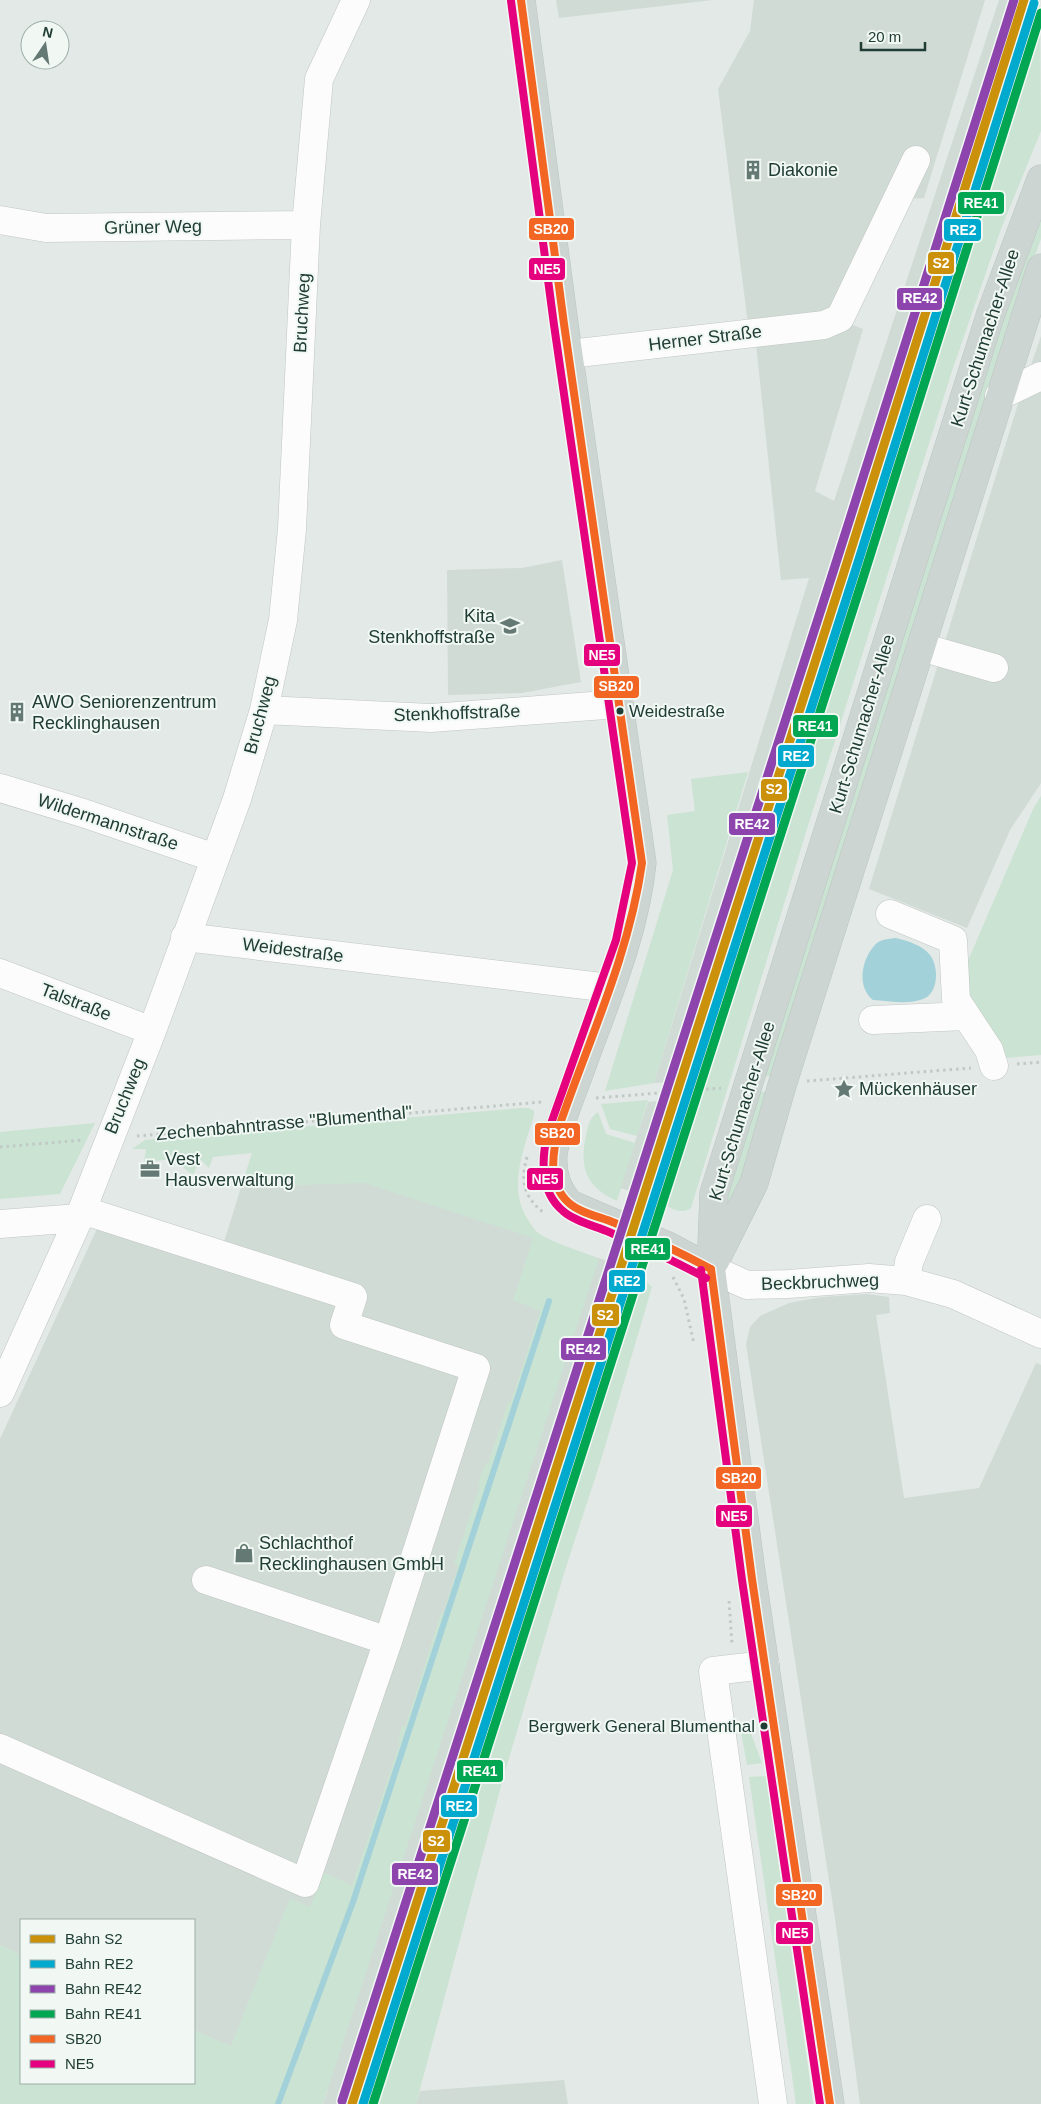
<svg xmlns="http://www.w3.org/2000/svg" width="1041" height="2104" viewBox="0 0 1041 2104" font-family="Helvetica,sans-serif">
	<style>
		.built { fill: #d0dbd6 }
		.green { fill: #cbe3d2 }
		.water { fill: #a2d1d9 }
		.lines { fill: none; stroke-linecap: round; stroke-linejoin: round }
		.stream { stroke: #a2d1d9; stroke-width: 6 }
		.minor-casing { stroke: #c0c6c3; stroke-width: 29 }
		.major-casing { stroke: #bbc5c2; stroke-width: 29 }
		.path { stroke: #c0c9c5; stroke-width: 3; stroke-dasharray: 2.5 4; stroke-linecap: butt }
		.minor { stroke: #fbfcfb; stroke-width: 28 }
		.major { stroke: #cdd5d2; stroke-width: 28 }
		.bus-1-casing { stroke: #f1f8f4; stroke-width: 11 }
		.bus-2-casing { stroke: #f1f8f4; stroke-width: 11 }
		.bus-1 { stroke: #f26522; stroke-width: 8 }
		.bus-2 { stroke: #e5007d; stroke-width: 8 }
		.rail-1-casing { stroke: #f1f8f4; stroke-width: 12 }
		.rail-2-casing { stroke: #f1f8f4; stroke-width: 12 }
		.rail-3-casing { stroke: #f1f8f4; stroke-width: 12 }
		.rail-4-casing { stroke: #f1f8f4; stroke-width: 12 }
		.rail-1 { stroke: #cc910b; stroke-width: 9 }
		.rail-2 { stroke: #00a9ce; stroke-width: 9 }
		.rail-3 { stroke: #8e44ad; stroke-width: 9 }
		.rail-4 { stroke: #00a651; stroke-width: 9 }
		.bus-dot { fill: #203d35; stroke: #f1f8f4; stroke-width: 2 }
		.labels { text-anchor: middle; stroke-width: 4; stroke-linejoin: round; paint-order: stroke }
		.bus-label { font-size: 17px; fill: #203d35; stroke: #f1f8f4; text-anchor: start }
		.poi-label { font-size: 18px; fill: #203d35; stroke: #f1f8f4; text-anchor: start }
		.street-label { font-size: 18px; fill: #203d35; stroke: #f1f8f4 }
		.line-badge { stroke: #f1f8f4; stroke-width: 2 }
		.badge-label { font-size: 14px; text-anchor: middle; font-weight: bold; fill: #fff }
	</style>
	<rect width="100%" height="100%" fill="#e3e9e6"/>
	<path class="built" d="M556 0H713L559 18Z
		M754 0H985L924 198 904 199 850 324 863 329 815 491 834 501 999 0H1040L692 1081 654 1083 809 578 781 580 756 344 748 324 718 89 750 31Z
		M1041 336V783L1010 830 967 928 869 889 1021 394Z
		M562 560 581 682 522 693 448 695 447 570 522 568Z
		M687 1098 654 1198 620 1188 648 1102Z
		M364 1181 632 1269 481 1747 364 2104H323L328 2090 194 2030V1920H21V1955L0 1945V1439L108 1205 224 1242 242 1184Z
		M867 1294 889 1297 890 1313 876 1315 904 1498 979 1488 1036 1363 1041 1365V2104H860L835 1919 746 1344 750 1327 760 1316 789 1303 822 1297Z
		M564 2080 568 2104H416L420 2091Z"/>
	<path class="green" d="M1040 0 1041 131 1001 229 952 371 807 829 691 1208C679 1217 666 1204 654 1198Z
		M1041 212V239L1021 293 772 1075 761 1078 1012 289Z
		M748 772 654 1083 605 1091 673 870 667 815 695 811 691 779Z
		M1041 796V1055L1005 1058 981 1028 970 996 967 963 1034 807Z
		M767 1091 729 1219 725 1206 757 1093Z
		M648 1100 637 1136 610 1129 601 1104Z
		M521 1108H529L534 1111V1115C524 1149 507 1188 528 1220 531 1224 534 1230 538 1233 555 1244 579 1250 599 1259L323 2104H0V1945L21 1955V2083H194V2030L231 2046 290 1898 310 1907 324 1873 352 1885 400 1743 398 1742 402 1726 405 1727 441 1613 443 1614 458 1566 454 1564 480 1485 478 1484 485 1463H488L508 1402H511L540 1311 513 1300 533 1238 365 1183 241 1187 252 1153 213 1157 209 1168 199 1158 194 1174 190 1173 174 1159 144 1162 146 1149H132L145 1140Z
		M598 1112 606 1134 635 1143 617 1201C586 1187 579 1167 586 1136 588 1126 589 1118 598 1112Z
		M95 1123 60 1194 0 1199V1132Z
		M632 1269 652 1287 601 1460 566 1567 504 1775 416 2104H364L481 1747Z
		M750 1731 762 1763 747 1765 741 1732Z
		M766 1776 807 2060 813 2104H796L749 1777Z"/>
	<path class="water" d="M896 938C908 941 922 945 930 955 939 967 939 993 923 999 908 1005 889 1001 873 1000 857 987 861 961 874 946 879 939 888 939 896 938Z"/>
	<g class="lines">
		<path class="stream" d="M278 2104 353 1902 549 1301"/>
		<defs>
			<path id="minor" d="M0 220 46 228 306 225
				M569 354 824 325 840 318 916 160
				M999 396 1041 376
				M921 647 994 668
				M264 710 431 718 619 704
				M0 788 83 813 215 858
				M890 914 953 940 956 1000 989 1050 994 1066
				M185 937 610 988
				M0 973 152 1031
				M873 1020 966 1016
				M82 1210 353 1297 344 1325 476 1368 388 1641
				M0 1224 79 1218
				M711 1269 747 1285 788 1284 869 1278 906 1281 953 1294 1041 1334
				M906 1281 909 1262 927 1219
				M0 1393 79 1218 152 1031 237 799 264 710 283 620 292 529 306 225 319 79 356 0
				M765 1665 713 1671 773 2104
				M0 1748 305 1883 388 1641 206 1580"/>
			<path id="major" d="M521 0 564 324 642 863C635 934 604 1004 580 1071 571 1095 556 1131 553 1155 552 1175 557 1190 570 1204L668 1246 711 1269
				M715 1261 754 1183 783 1082 1041 268
				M830 2104 752 1579 711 1269 714 1193 990 316 1041 179"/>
		</defs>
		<use href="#minor" class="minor-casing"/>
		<use href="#major" class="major-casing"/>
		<path class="path" d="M1017 1064 1041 1062
			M807 1081 971 1068
			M596 1098 721 1088
			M137 1136 542 1102
			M0 1147 84 1140
			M527 1157C520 1182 524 1197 544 1213
			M673 1277 684 1299 694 1344
			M729 1601 732 1644"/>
		<use href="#minor" class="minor"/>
		<use href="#major" class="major"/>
		<defs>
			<path id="bus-1" d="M521 0 564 324 642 863C629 955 590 1037 560 1124 553 1149 546 1183 569 1203 580 1213 601 1217 615 1223 648 1237 679 1252 711 1269
				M711 1269 752 1579 830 2104"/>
			<path id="bus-2" d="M511 1 554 325 632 863 616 940 548 1132C541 1159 540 1192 563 1211 574 1221 595 1226 609 1232 642 1246 674 1261 706 1278
				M701 1270 742 1580 820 2104"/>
		</defs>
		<use href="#bus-1" class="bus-1-casing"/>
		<use href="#bus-2" class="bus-2-casing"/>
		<use href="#bus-1" class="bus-1"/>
		<use href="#bus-2" class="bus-2"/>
		<defs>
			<path id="rail-1" d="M352 2104 844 572 1024 0"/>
			<path id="rail-2" d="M363 2104 854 575 1034 3"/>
			<path id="rail-3" d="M342 2101 834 569 1014 0"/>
			<path id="rail-4" d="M373 2104 863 578 1041 13"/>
		</defs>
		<use href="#rail-1" class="rail-1-casing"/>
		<use href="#rail-2" class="rail-2-casing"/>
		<use href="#rail-3" class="rail-3-casing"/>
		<use href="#rail-4" class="rail-4-casing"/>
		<use href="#rail-1" class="rail-1"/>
		<use href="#rail-2" class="rail-2"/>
		<use href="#rail-3" class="rail-3"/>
		<use href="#rail-4" class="rail-4"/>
	</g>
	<defs>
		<symbol id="building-bare" viewBox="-9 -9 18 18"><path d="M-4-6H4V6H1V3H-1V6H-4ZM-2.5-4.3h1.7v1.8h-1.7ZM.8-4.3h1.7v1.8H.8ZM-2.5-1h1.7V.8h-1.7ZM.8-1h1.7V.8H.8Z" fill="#647973" stroke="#f1f8f4" stroke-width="2.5" paint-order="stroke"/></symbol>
		<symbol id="school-bare" viewBox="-9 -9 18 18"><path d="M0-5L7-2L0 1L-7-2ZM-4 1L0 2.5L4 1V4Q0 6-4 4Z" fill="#647973" stroke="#f1f8f4" stroke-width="2.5" paint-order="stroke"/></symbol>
		<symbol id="sight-bare" viewBox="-9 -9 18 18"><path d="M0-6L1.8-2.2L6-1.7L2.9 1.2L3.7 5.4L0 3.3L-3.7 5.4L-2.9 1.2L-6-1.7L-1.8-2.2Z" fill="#647973" stroke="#f1f8f4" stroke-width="2.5" paint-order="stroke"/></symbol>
		<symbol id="office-bare" viewBox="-9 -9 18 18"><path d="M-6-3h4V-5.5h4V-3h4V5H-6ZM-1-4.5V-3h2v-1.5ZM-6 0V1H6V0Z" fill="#647973" stroke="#f1f8f4" stroke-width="2.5" paint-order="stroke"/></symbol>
		<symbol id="shop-bare" viewBox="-9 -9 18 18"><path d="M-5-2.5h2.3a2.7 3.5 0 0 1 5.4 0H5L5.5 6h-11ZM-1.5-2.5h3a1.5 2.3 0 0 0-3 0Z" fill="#647973" stroke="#f1f8f4" stroke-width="2.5" paint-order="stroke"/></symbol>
	</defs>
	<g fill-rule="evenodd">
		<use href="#building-bare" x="739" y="156" width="28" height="28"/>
		<use href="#school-bare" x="496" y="612" width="28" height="28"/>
		<use href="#building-bare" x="3" y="698" width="28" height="28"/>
		<use href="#sight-bare" x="830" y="1075" width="28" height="28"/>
		<use href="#office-bare" x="136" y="1155" width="28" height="28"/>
		<use href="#shop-bare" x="230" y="1539" width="28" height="28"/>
	</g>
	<g class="bus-dot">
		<circle cx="620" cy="711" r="4.5"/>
		<circle cx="764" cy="1726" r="4.5"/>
	</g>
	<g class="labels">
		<g class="bus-label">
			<text x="629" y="717">Weidestraße</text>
			<text x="755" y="1732" text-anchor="end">Bergwerk General Blumenthal</text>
		</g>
		<g class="poi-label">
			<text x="768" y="176">Diakonie</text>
			<text x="495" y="622" text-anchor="end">Kita<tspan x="495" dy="21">Stenkhoffstraße</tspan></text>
			<text x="32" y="708">AWO Seniorenzentrum<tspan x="32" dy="21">Recklinghausen</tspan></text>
			<text x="859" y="1095">Mückenhäuser</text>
			<text x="165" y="1165">Vest<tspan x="165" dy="21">Hausverwaltung</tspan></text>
			<text x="259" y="1549">Schlachthof<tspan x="259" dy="21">Recklinghausen GmbH</tspan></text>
		</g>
		<g class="street-label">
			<text transform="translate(153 227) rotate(-1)" y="6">Grüner Weg</text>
			<text transform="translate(302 313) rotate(-87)" y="6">Bruchweg</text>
			<text transform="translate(705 338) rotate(-7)" y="6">Herner Straße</text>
			<text transform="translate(985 338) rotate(-72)" y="6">Kurt-Schumacher-Allee</text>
			<text transform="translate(457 713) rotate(-2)" y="6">Stenkhoffstraße</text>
			<text transform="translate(260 715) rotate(-75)" y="6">Bruchweg</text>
			<text transform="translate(862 724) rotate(-73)" y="6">Kurt-Schumacher-Allee</text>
			<text transform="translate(108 822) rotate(18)" y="6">Wildermannstraße</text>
			<text transform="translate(293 950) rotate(7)" y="6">Weidestraße</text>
			<text transform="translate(76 1002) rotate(21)" y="6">Talstraße</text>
			<text transform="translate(125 1096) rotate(-68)" y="6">Bruchweg</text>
			<text transform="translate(742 1111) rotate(-73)" y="6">Kurt-Schumacher-Allee</text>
			<text transform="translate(284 1123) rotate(-5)" y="6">Zechenbahntrasse "Blumenthal"</text>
			<text transform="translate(820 1282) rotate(-2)" y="6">Beckbruchweg</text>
		</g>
	</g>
	<g class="line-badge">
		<rect x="957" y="191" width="48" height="24" rx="5" fill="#00a651"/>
		<rect x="528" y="217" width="47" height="24" rx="5" fill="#f26522"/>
		<rect x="943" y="218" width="39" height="24" rx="5" fill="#00a9ce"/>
		<rect x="927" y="251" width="28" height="24" rx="5" fill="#cc910b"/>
		<rect x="528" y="257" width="38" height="24" rx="5" fill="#e5007d"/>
		<rect x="896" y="287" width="47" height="24" rx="5" fill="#8e44ad"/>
		<rect x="583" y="643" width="38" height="24" rx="5" fill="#e5007d"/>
		<rect x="593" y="675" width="47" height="24" rx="5" fill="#f26522"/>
		<rect x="792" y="714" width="47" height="24" rx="5" fill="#00a651"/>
		<rect x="777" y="744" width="38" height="24" rx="5" fill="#00a9ce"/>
		<rect x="760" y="778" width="28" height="24" rx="5" fill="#cc910b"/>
		<rect x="728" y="812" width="48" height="24" rx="5" fill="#8e44ad"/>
		<rect x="534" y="1122" width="47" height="24" rx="5" fill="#f26522"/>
		<rect x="526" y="1167" width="38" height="24" rx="5" fill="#e5007d"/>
		<rect x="624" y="1237" width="47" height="24" rx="5" fill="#00a651"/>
		<rect x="608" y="1269" width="38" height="24" rx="5" fill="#00a9ce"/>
		<rect x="591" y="1303" width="29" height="24" rx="5" fill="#cc910b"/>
		<rect x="560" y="1337" width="47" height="24" rx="5" fill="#8e44ad"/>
		<rect x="715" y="1466" width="47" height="24" rx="5" fill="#f26522"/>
		<rect x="715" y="1504" width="38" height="24" rx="5" fill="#e5007d"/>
		<rect x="456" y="1759" width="48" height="24" rx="5" fill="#00a651"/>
		<rect x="440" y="1794" width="38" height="24" rx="5" fill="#00a9ce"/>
		<rect x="422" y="1829" width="29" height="24" rx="5" fill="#cc910b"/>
		<rect x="391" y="1862" width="48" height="24" rx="5" fill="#8e44ad"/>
		<rect x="775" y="1883" width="48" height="24" rx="5" fill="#f26522"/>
		<rect x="775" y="1921" width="39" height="24" rx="5" fill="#e5007d"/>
	</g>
	<g class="badge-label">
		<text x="981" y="208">RE41</text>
		<text x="551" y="234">SB20</text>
		<text x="963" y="235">RE2</text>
		<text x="941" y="268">S2</text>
		<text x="547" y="274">NE5</text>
		<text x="920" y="303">RE42</text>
		<text x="602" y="660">NE5</text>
		<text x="616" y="691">SB20</text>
		<text x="815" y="731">RE41</text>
		<text x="796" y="761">RE2</text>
		<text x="774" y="794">S2</text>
		<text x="752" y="829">RE42</text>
		<text x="557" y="1138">SB20</text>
		<text x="545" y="1184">NE5</text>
		<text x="648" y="1254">RE41</text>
		<text x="627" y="1286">RE2</text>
		<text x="605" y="1320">S2</text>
		<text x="583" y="1354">RE42</text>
		<text x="739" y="1483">SB20</text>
		<text x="734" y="1521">NE5</text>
		<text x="480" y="1776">RE41</text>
		<text x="459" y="1811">RE2</text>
		<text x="436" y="1846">S2</text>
		<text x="415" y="1879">RE42</text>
		<text x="799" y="1900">SB20</text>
		<text x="795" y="1938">NE5</text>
	</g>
	<rect x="20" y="1919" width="175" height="165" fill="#f1f8f4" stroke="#9dada8"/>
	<rect x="30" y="1935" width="25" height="8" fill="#cc910b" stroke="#9dada8"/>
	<text x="65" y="1944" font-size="15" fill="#203d35">Bahn S2</text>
	<rect x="30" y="1960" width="25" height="8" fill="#00a9ce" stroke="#9dada8"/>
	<text x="65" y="1969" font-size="15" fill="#203d35">Bahn RE2</text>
	<rect x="30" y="1985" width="25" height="8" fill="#8e44ad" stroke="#9dada8"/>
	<text x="65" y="1994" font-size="15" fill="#203d35">Bahn RE42</text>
	<rect x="30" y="2010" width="25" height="8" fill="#00a651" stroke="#9dada8"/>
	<text x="65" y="2019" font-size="15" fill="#203d35">Bahn RE41</text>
	<rect x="30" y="2035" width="25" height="8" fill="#f26522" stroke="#9dada8"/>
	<text x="65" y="2044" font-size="15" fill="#203d35">SB20</text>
	<rect x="30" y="2060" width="25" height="8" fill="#e5007d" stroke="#9dada8"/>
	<text x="65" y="2069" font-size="15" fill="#203d35">NE5</text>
	<g transform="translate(45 45) rotate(13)"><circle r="24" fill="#f1f8f4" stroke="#9dada8"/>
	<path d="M0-4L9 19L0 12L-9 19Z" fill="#647973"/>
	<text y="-8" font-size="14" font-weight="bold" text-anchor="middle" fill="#203d35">N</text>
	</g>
	<path d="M861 42v8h64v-8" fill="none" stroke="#203d35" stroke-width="2.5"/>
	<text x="868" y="42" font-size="15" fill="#203d35" stroke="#f1f8f4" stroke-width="4" paint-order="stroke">20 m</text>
</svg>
